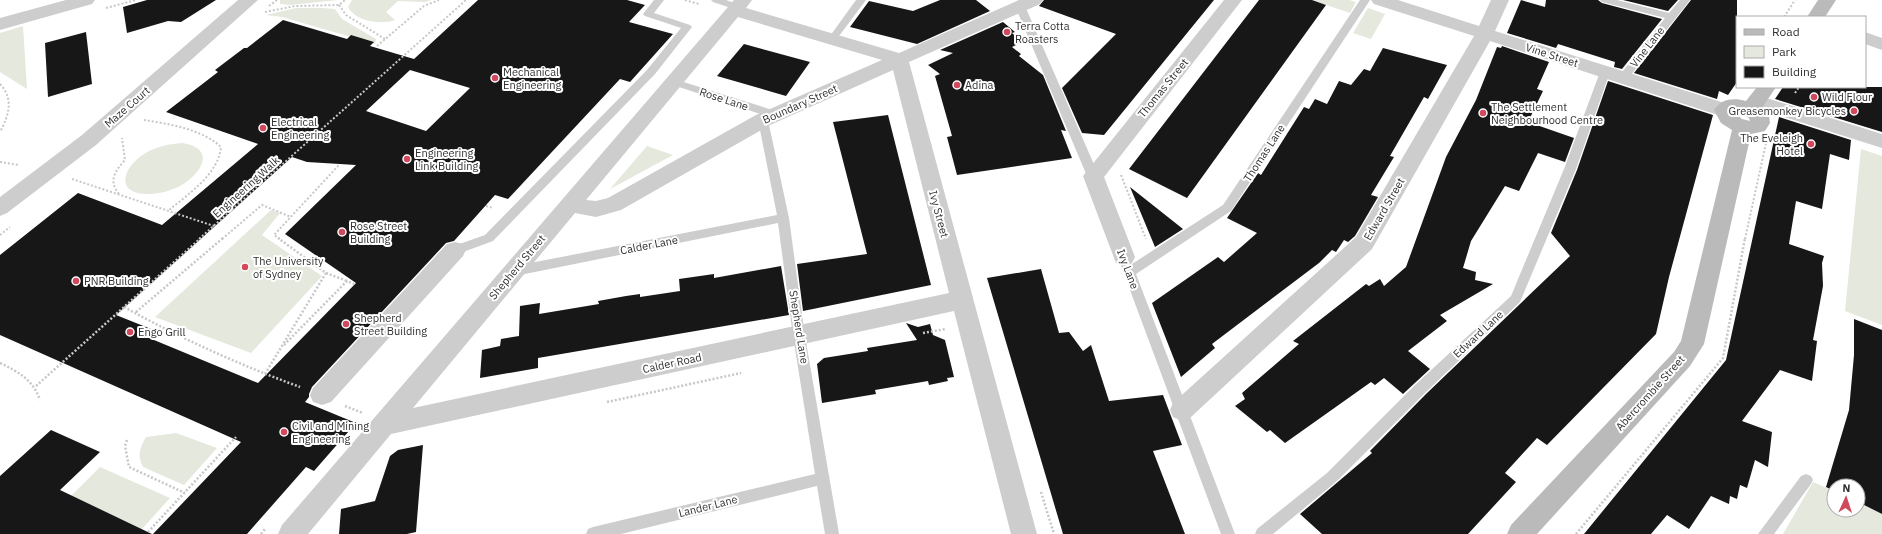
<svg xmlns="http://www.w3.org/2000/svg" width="1882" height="534" viewBox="0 0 1882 534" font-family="'IBM Plex Sans',sans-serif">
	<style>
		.green { fill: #e4e8dd }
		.building { fill: #171717; fill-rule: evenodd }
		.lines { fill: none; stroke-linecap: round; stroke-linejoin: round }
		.path-far1 { stroke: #c7c7c7; stroke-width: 2; stroke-dasharray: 2 2; stroke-linecap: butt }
		.path { stroke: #c7c7c7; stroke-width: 2.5; stroke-dasharray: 2 2; stroke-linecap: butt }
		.lane { fill: #cdcdcd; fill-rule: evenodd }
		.street { fill: #cdcdcd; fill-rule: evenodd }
		.secondary { fill: #bababa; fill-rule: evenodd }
		.poi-dot { fill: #d0495d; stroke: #fff; stroke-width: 1.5 }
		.labels { text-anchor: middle; stroke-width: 4; stroke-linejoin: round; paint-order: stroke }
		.poi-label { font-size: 11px; fill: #303030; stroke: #fff; text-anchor: start }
		.street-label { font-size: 11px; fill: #303030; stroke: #fff }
	</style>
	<rect width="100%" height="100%" fill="#fff"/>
	<path class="green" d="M280 0H338L290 5 280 4Z
		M352 0H431L425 2 398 1 386 12 395 20C381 25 356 22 348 7Z
		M1312 0H1349L1356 2 1350 13Z
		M296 8H323L335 9 342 19 376 39 375 44 282 17 266 15Z
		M1368 8 1385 14 1371 39 1353 33Z
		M23 26 27 89 0 72V33Z
		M182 143C217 148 202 174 180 186 170 191 159 194 148 194 114 194 123 167 144 154 155 147 168 144 182 143Z
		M647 146 673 155 610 189Z
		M1861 149 1882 156V325L1845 311Z
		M271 210 280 213 262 235 322 276 251 353 155 317Z
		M176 433 217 448 184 485 143 467C137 455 140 448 146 437Z
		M100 467 170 498 142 529 71 496Z
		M1813 482 1834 491V510H1858V503L1882 514V534H1783Z"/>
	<path class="building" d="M147 0H216L181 22 168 21 127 33 123 7Z
		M478 0H627L645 5 629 22 673 34 630 82 620 79 508 199 495 195 454 241 446 243 312 387 309 394V397L305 402 356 423 314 471 306 467 247 534H153L241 442 0 335V255L78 193 162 225 258 144 166 112 218 72 215 70 244 48H247L283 20 347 39 351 35 374 42 370 46 414 59ZM410 70 470 88 426 131 366 111ZM292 157 307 162 356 165 285 234 356 283 258 383 154 340 161 333 116 315Z
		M940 0H976L990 11 917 44 850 27 869 1 913 11Z
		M1044 0H1214L1104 135 1082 133 1062 88 1116 34 1039 6Z
		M1259 0H1312L1326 5 1187 198 1129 169Z
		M1521 0 1545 7 1546 0H1598L1602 3 1662 19 1622 69 1614 67 1615 62 1558 44 1556 48 1507 33Z
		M1623 0H1678L1668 11Z
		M1691 0H1737V82L1728 95 1719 91 1717 99 1634 73Z
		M1003 22 1015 32 1012 33 1022 42 1012 47 1021 54 1019 56 1043 75 1066 131 1061 130 1072 158 957 175 947 137 952 136 935 76 940 74 928 65 953 53 940 50Z
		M86 32 92 84 48 97 45 43Z
		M744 44 810 62 786 96 717 76Z
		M1502 46 1549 62 1537 89 1543 91 1528 122 1574 138 1565 162 1538 153 1519 191 1505 186 1471 241 1463 268 1476 272 1475 280 1493 284 1440 315 1447 321 1408 351 1430 369 1403 394 1384 378 1375 385 1371 382 1285 443 1270 430 1267 432 1235 406 1245 399 1242 393 1299 344 1293 341 1366 284 1369 286 1380 279 1384 286 1406 267 1446 157 1476 100 1497 47 1501 48Z
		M1383 48 1447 65 1428 99 1424 97 1390 156 1394 157 1371 195 1378 197 1355 236 1348 242 1344 240 1336 252 1332 250 1319 263 1212 344 1215 348 1181 377 1152 303 1218 257 1224 262 1257 233 1227 218 1258 173 1261 175 1304 107 1309 109 1315 99 1327 104 1339 81 1351 85 1364 69 1370 71Z
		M1608 81 1713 115 1669 277 1656 334 1547 445 1537 438 1505 473 1516 482 1468 534H1322L1300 514 1372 453 1370 451 1426 394 1570 256 1551 233 1577 170Z
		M1783 87H1882V132L1775 99Z
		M888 115 931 285 803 311 797 264 867 254 833 122Z
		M1779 117 1851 140 1849 160 1830 154 1822 209 1796 201 1789 244 1824 256 1822 263 1823 286 1813 340 1817 341 1812 381 1780 370 1742 421 1772 432 1768 467 1755 460 1747 488 1740 485 1737 499 1730 496 1729 504 1711 496 1689 529 1667 515 1651 534H1584L1726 360Z
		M1130 187 1183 229 1155 247Z
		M781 266 789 315 538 358V368L480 378 482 350 500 346 501 339 519 336 520 306 540 303 539 314 599 304 598 301 626 296 640 294V297L680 291 679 279 714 274V278Z
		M1041 269 1059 333 1069 332 1083 351 1091 345 1109 401 1163 395 1182 445 1153 451 1185 534H1063L987 278Z
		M1854 319 1882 330V514L1858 502V486H1834V491L1826 487 1849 410 1854 355Z
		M906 323 918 327 930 324 933 335 945 340 954 377 947 378 948 381 929 385 928 381 875 390 876 394 822 403 817 364 824 358 868 351 867 348 917 340Z
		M51 430 100 452 60 490 152 534H0V476Z
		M423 445 416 532 407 534H339L341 509 375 501 390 456 398 450Z"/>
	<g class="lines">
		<path class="path-far1" d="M685 0 699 4
			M339 5 346 15 385 39
			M269 6 277 0
			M106 8 136 0
			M265 12 295 6 339 5 345 0
			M1784 17 1795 0
			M377 46 424 6 439 0
			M0 84C14 99 9 115 0 132
			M1795 93 1799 87
			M144 120C169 124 202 129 221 147 218 175 188 194 168 211
			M0 162 19 165
			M1121 175 1146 239
			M72 179 214 226
			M119 194C108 181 115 171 125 160L122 138
			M486 206 493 208
			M0 235 10 227
			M199 239 466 0
			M222 239 262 205 291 217
			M280 239 274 235 339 165
			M1745 239 1766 143"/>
		<path class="path" d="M326 273 347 281
			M124 307C180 338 240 365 300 387
			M136 312 223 238
			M923 333 946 329
			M284 345 347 281 354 284
			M0 363C19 372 33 380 40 400
			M265 374 326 273 278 238
			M36 386 201 238
			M607 402 741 373
			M345 406 363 413
			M127 440 125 446 129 467 185 493
			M1041 492 1054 534
			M148 532 236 437
			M261 534 265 529
			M1576 534 1723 358 1745 238"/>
		<path class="lane" d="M654 0H664L654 13 690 25 692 27 655 74 493 241 455 255 451 253 449 250 451 247 485 235 647 70 681 28 645 16 643 14Z
			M711 0H726L740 5 742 7 737 10 713 2Z
			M856 0H866L836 40H830L828 38 830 36Z
			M1360 0H1370L1231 211 1136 274 1235 534H1221L1121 266 1123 263 1127 261 1132 264 1223 205Z
			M1600 0H1617L1669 13 1680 0H1690L1627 80H1619L1618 78 1619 76 1665 18 1602 2Z
			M1020 3 1025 6 1099 176 1097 179H1089L1087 176 1015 6Z
			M1605 69 1610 72 1576 169 1520 302 1425 393 1337 481 1273 534H1255L1257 529 1327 473 1415 385 1511 296 1564 169 1600 72Z
			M674 79 779 112 780 115 775 119 670 84 669 82 670 80Z
			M763 116 768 120 789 218 805 336 839 534H825L817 486 621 534H586L588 529 593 527 815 474 793 336 778 223 515 276 511 274 509 271 511 268 515 266 777 215 758 120Z
			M1806 474 1811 476 1813 480 1811 484 1774 534H1758L1801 476Z"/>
		<path class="street" d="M66 0H95L92 4 0 30V18Z
			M238 0H258L96 145 7 213 0 216V197L82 135Z
			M734 0H752L746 8 899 53 1019 0H1043L1040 4 909 62 1037 534H1011L954 311 391 434 308 534H278L282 525ZM738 17 882 60 756 115 608 198 596 201 586 200ZM893 70 949 293 413 408 575 213 596 217 621 210 770 125Z
			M1224 0H1242L1104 177 1135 257 1132 263 1124 265 1116 263 1083 176Z
			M1371 0H1398L1479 26 1491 0H1509L1495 31 1731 105 1734 110 1731 115 1724 117 1490 41 1372 249 1191 417 1182 421 1173 417 1170 410 1173 403 1356 237 1474 36 1374 4Z
			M1865 32 1882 38V50L1865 44Z
			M1757 95 1882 134V148L1750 106 1747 101 1750 96Z
			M455 242 463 244 466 250 463 256 331 402 322 405 313 402 310 395 313 388 447 244Z"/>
		<path class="secondary" d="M1818 0H1836L1825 17H1807Z
			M1757 87H1776L1762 108 1769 116 1770 123 1765 131 1751 134 1704 344 1690 366 1537 534H1507L1511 525 1674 352 1681 341 1732 130 1721 123 1714 110C1722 98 1734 98 1746 101ZM1734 112 1740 113 1749 118 1750 121 1742 119Z"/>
	</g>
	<g class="poi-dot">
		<circle cx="1007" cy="32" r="4"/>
		<circle cx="495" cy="78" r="4"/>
		<circle cx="957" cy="85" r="4"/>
		<circle cx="1814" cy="97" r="4"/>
		<circle cx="1854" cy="111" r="4"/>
		<circle cx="1483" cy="113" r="4"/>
		<circle cx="263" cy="128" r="4"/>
		<circle cx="1811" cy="144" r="4"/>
		<circle cx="407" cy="159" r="4"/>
		<circle cx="342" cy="232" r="4"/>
		<circle cx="245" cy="267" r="4"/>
		<circle cx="76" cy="281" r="4"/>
		<circle cx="346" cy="324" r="4"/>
		<circle cx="130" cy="332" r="4"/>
		<circle cx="284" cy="432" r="4"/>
	</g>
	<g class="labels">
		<g class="poi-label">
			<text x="1015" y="30">Terra Cotta<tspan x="1015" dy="13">Roasters</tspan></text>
			<text x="503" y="76">Mechanical<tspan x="503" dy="13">Engineering</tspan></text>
			<text x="965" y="89">Adina</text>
			<text x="1822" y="101">Wild Flour</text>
			<text x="1491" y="111">The Settlement<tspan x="1491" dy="13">Neighbourhood Centre</tspan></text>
			<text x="1846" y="115" text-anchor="end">Greasemonkey Bicycles</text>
			<text x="271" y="126">Electrical<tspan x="271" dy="13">Engineering</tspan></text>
			<text x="1803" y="142" text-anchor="end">The Eveleigh<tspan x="1803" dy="13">Hotel</tspan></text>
			<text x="415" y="157">Engineering<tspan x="415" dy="13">Link Building</tspan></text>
			<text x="350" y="230">Rose Street<tspan x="350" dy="13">Building</tspan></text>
			<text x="253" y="265">The University<tspan x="253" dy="13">of Sydney</tspan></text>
			<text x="84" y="285">PNR Building</text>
			<text x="354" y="322">Shepherd<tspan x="354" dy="13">Street Building</tspan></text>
			<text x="138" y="336">Engo Grill</text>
			<text x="292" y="430">Civil and Mining<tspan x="292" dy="13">Engineering</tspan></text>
		</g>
		<g class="street-label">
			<text transform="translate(1647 47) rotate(-52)" y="4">Vine Lane</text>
			<text transform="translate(1552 55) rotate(18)" y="4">Vine Street</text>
			<text transform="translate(1163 88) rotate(-51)" y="4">Thomas Street</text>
			<text transform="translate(724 99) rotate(18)" y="4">Rose Lane</text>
			<text transform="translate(800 104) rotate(-24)" y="4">Boundary Street</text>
			<text transform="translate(127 107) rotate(-41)" y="4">Maze Court</text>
			<text transform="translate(1264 153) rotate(-57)" y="4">Thomas Lane</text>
			<text transform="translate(246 187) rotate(-42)" y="4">Engineering Walk</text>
			<text transform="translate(1384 209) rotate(-60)" y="4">Edward Street</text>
			<text transform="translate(939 214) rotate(75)" y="4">Ivy Street</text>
			<text transform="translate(649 245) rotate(-11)" y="4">Calder Lane</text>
			<text transform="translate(517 267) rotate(-50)" y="4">Shepherd Street</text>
			<text transform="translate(1128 269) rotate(69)" y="4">Ivy Lane</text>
			<text transform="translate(799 327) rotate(81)" y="4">Shepherd Lane</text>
			<text transform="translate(1478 334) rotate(-43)" y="4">Edward Lane</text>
			<text transform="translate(672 363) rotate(-12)" y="4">Calder Road</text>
			<text transform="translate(1650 393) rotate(-48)" y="4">Abercrombie Street</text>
			<text transform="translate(708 506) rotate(-14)" y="4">Lander Lane</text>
		</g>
	</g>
	<rect x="1736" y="16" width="130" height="72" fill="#ffffff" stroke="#acacac"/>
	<rect x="1744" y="29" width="20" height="6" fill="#bababa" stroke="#acacac"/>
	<text x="1772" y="36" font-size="12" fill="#303030">Road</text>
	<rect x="1744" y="46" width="20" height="12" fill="#e4e8dd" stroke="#acacac"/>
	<text x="1772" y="56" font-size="12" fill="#303030">Park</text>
	<rect x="1744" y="66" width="20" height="12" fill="#171717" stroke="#acacac"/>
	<text x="1772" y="76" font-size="12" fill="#303030">Building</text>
	<g transform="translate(1846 498) rotate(3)"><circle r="19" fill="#ffffff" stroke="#acacac"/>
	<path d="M0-3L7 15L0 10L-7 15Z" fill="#d0495d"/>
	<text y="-6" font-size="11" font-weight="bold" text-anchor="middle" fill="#303030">N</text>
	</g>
</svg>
